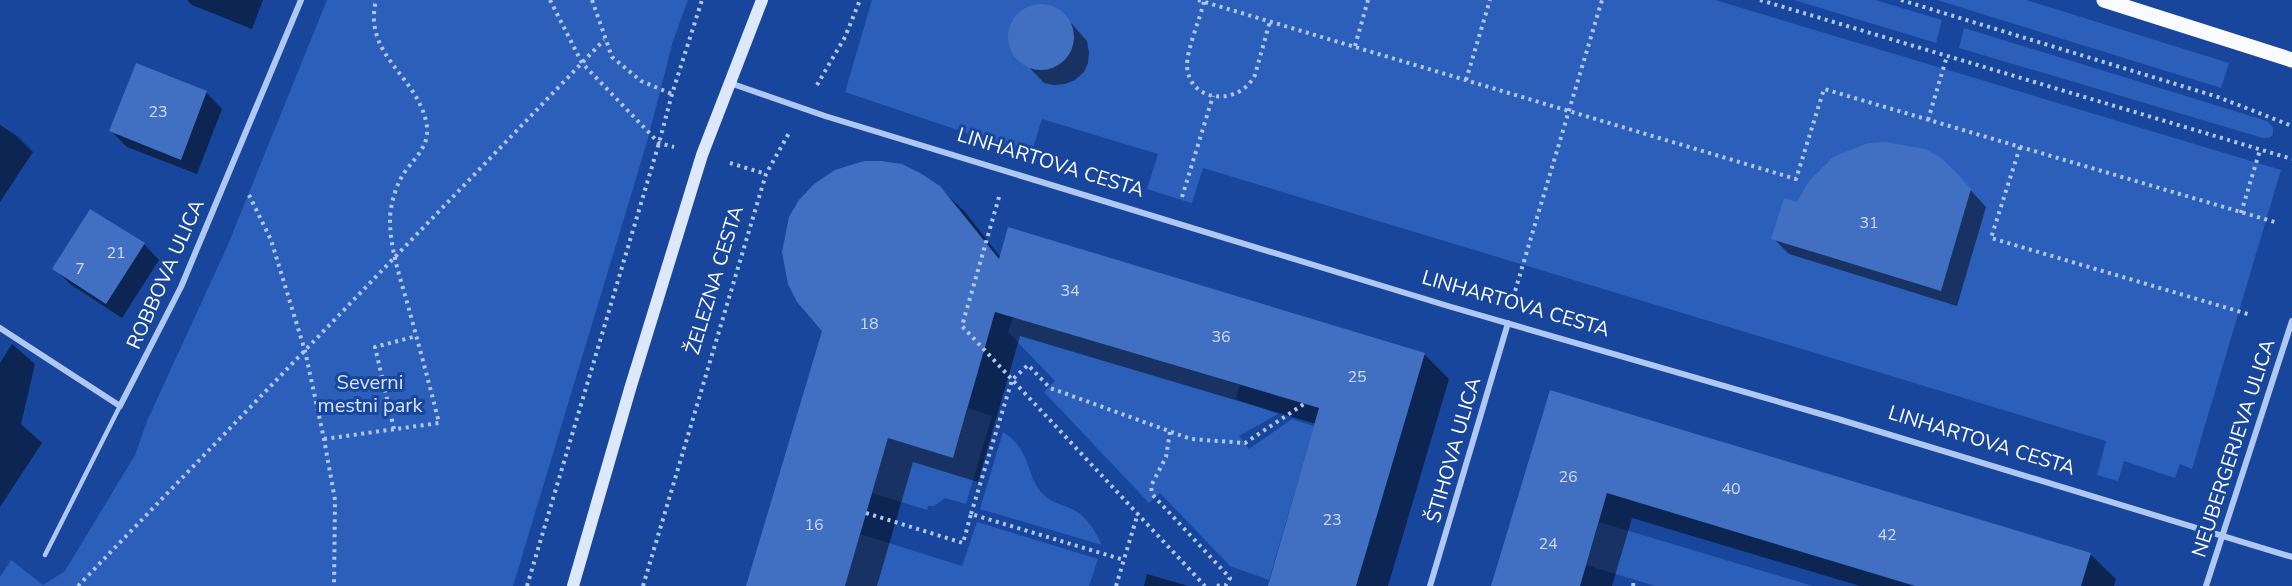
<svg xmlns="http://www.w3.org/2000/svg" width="2292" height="586" viewBox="0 0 2292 586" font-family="'Nunito Sans',sans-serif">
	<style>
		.green { fill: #2b5fb9 }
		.shadow { fill: #0007 }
		.building { fill: #4170c2 }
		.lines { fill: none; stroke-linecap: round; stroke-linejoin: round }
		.path { stroke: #afc8f2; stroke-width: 4; stroke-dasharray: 3 4.5; stroke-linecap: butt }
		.lane { stroke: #afc8f2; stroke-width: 4.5 }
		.street { stroke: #afc8f2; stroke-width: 6 }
		.secondary { stroke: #dee8fc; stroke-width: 12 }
		.primary { stroke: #fafbff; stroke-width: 15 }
		.labels { text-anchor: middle; stroke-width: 6; stroke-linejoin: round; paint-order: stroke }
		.number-label { font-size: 16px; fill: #d0dbf0 }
		.street-label { font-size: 20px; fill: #fff; stroke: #18469c }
		.park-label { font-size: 20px; fill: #d7e4fc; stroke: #18469c }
	</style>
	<rect width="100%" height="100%" fill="#18469c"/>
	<path class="green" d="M327 0H688L673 41 647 142 513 586H0V577L11 560 43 585 65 571 135 455 147 421 227 247Z
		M872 0H1715L2281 170 2192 469 2180 464 2175 478 2124 461 2118 481 2097 475 2106 441 1203 168 1192 203 1188 202 1147 189 1158 154 1042 119 1031 155 845 92Z
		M1794 0H1875L1942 20 1936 43Z
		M1937 0H2026L2229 63 2221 88Z
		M1964 28 2267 121 2273 127V135L2269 138H2263L1959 48Z
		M1013 317 1240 385 1236 399 1278 414 1239 436 1249 449 1292 419 1314 426 1269 580 1230 566 1160 493 1149 503 1044 392 1055 381 1008 332Z
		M968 408 992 416 966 504 945 498 934 506H928L927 510 872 493 888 438 953 458Z
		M1003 432C1033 451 1025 476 1043 494 1052 503 1061 504 1072 509 1087 516 1095 531 1102 545L980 509Z
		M977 522 1098 559 1089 586H845L860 534 962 566Z
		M1599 522 1813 586H1655L1586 565Z"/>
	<path class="shadow" d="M187 0H263L252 29 192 5Z
		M1045 5 1055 8 1064 15 1087 41 1089 52 1088 63 1084 72 1075 80 1065 84 1054 85 1044 83 1012 49 1010 39 1011 28 1015 18 1023 10Z
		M137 65 207 93 222 109 197 174 127 147 111 131Z
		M0 125 17 136 33 152 0 202Z
		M1953 171 1986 207 1957 306 1789 254 1773 238 1798 204Z
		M939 187 965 212 1001 258 1009 229 1425 355 1449 379 1388 586H1269L1316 424 1020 336 978 482 913 462 877 586H747Z
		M144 244 159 260 122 318 70 284 54 268Z
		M12 344 35 364 21 424 42 443 0 507V363Z
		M1551 392 2090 554 2116 579 2114 586H1860L1632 518 1612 586H1492Z
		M1147 574 1188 586H1144Z"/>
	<path class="building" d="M1008 37a33 33 0 1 1 66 0a33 33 0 1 1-66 0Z
		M136 63 207 91 181 160 109 131Z
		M1885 142 1925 149 1941 158 1954 170 1971 189 1941 291 1771 239 1784 198 1797 202 1809 181 1833 157 1868 143Z
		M864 161H881L902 164 920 173 940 186 999 259 1008 227 1425 353 1356 586H1268L1319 408 995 312 953 458 888 438 845 586H746L822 331 797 302 788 284 782 252 789 217 799 200 814 184 835 170Z
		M90 209 145 243 106 304 52 269Z
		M1550 390 2091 553 2081 586H1915L1607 493 1580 586H1491Z"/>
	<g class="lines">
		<path class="path" d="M550 0 582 63 659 143 674 147
			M592 0 612 57 641 81 672 94
			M1198 0 1796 179 1824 89 2278 223
			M1760 0 2292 159
			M1901 0 2218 97 2292 126
			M1204 2C1200 18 1187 50 1187 65 1188 103 1239 107 1255 75L1270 21
			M1355 46 1368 0
			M1466 80 1490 0
			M817 85 845 37 860 0
			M1928 120 1947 56
			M2020 147 1991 238 2251 315
			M730 163 766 174
			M249 195 271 240 305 351 324 439 335 500 334 586
			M999 197 962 326 1205 586
			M1182 197 1213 96
			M2241 213 2260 150
			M1513 298 1602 0
			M394 429 375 347 417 336
			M1170 432 1166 457 1151 486 1152 494 1230 578 1226 585 1213 586
			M324 439 439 423C430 386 420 350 410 313 402 283 390 251 390 220 390 204 397 181 407 169 419 153 431 143 426 121 415 74 363 55 376 0
			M866 513 963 543 971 514 1124 560
			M971 514 1012 380 1028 365 1050 388 1191 439 1245 443 1304 404
			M78 586 604 40
			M527 586 659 143 672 94 702 0
			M643 586 766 174 789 133
			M1116 586 1138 513
			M1633 586 1634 580"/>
		<path class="lane" d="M45 555 120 406"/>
		<path class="street" d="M730 83 825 116 1448 306 1838 419 2292 557
			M0 328 120 406 181 287 301 0
			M1430 586 1508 323
			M2206 586 2292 321"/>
		<path class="secondary" d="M573 586 630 389 702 155 762 0"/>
		<path class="primary" d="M2104 0 2292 60"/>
	</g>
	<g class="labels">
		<g class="number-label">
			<text x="158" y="117">23</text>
			<text x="1869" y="228">31</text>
			<text x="116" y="258">21</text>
			<text x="80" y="274">7</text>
			<text x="1070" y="296">34</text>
			<text x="869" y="329">18</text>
			<text x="1221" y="342">36</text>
			<text x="1357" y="382">25</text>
			<text x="1568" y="482">26</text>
			<text x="1731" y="494">40</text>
			<text x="1332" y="525">23</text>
			<text x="814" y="530">16</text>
			<text x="1887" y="540">42</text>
			<text x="1548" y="549">24</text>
		</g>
		<g class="street-label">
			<text transform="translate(1051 162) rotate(17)" y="7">LINHARTOVA CESTA</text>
			<text transform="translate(165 274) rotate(-66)" y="7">ROBBOVA ULICA</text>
			<text transform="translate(714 280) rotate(-73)" y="7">ŽELEZNA CESTA</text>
			<text transform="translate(1516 303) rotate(16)" y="7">LINHARTOVA CESTA</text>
			<text transform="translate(1982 440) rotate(17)" y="7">LINHARTOVA CESTA</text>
			<text transform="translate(2233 448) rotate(-72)" y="7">NEUBERGERJEVA ULICA</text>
			<text transform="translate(1453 450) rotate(-74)" y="7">ŠTIHOVA ULICA</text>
		</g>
		<g class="park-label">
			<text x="370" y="389">Severni<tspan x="370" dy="23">mestni park</tspan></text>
		</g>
	</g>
</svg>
